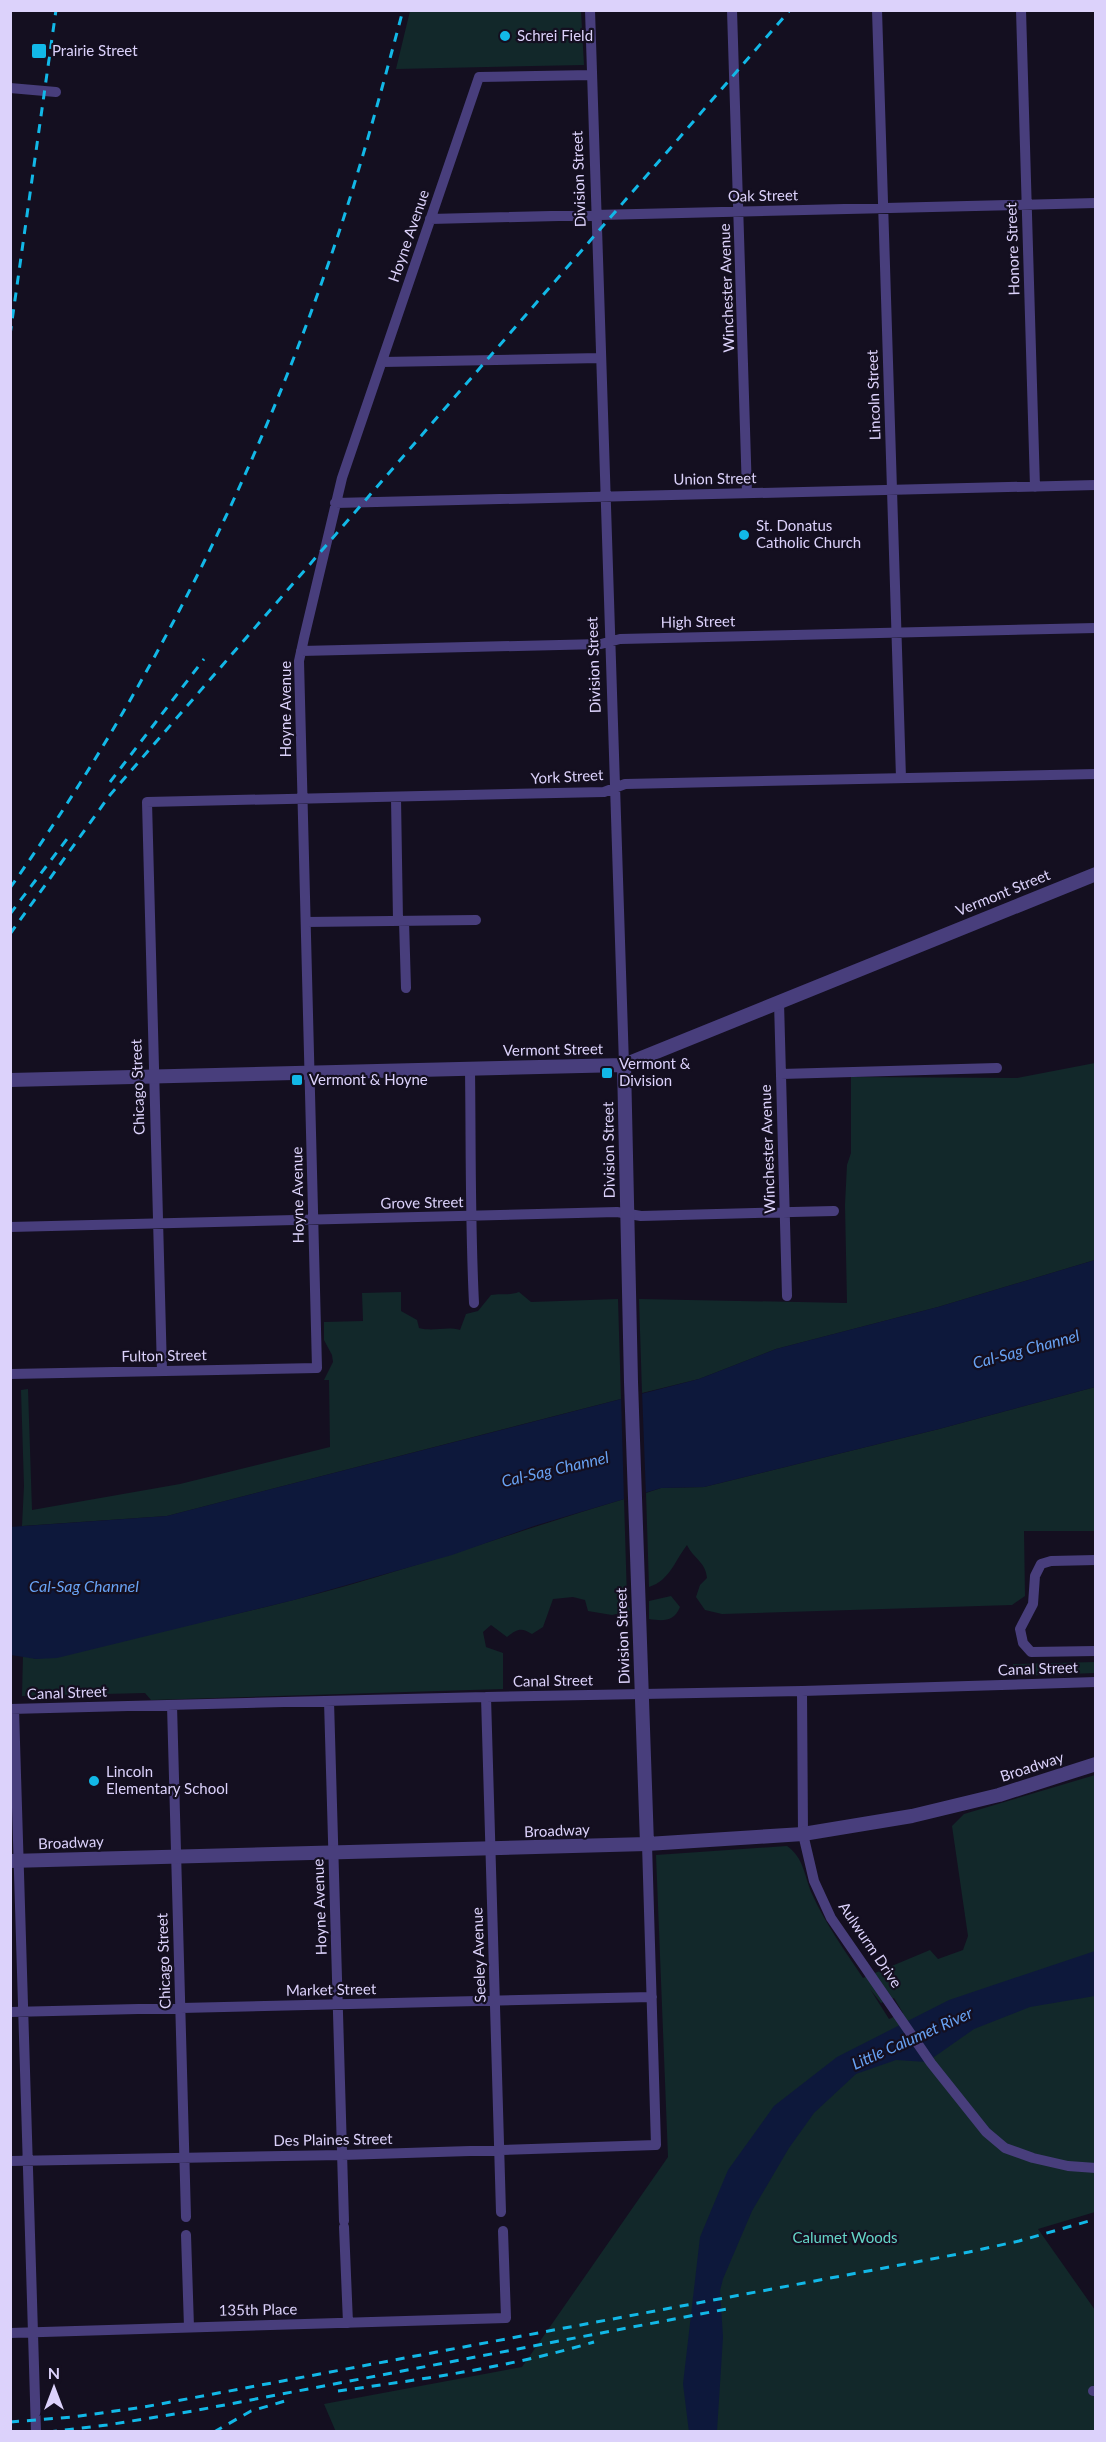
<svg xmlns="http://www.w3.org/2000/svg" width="1106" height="2442" viewBox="0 0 1106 2442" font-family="Lato,sans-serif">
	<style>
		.green { fill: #12282a; fill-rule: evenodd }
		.water { fill: #0d183b }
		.pier { fill: #140f20 }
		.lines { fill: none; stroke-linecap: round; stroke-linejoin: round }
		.minor { stroke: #483e7c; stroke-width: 10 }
		.tertiary { stroke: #483e7c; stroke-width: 14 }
		.rail { stroke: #12b8e7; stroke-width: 3; stroke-dasharray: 9 8; stroke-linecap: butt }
		.poi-dot { fill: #12b8e7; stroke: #140f20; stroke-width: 2 }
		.labels { text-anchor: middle; stroke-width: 4.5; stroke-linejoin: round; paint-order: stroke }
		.poi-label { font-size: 15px; fill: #dcd2fb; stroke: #140f20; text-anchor: start }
		.street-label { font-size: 15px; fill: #dcd2fb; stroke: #140f20 }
		.park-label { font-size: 15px; fill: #64d5c7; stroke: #140f20 }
		.water-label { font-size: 16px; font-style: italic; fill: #68a2f3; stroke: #140f20 }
	</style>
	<rect width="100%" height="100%" fill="#140f20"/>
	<path class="green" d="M410 11H581L584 65 396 69Z
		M1095 1063V1260L938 1307 776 1349 699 1379 642 1393 639 1299 847 1303 845 1205 847 1165 851 1153V1077L1017 1078Z
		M401 1292V1311L417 1320 419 1328C434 1332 446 1326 460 1330L466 1314 478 1311 491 1295C501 1293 508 1296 519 1292L531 1302 618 1299 621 1399 167 1516 22 1526 24 1486 21 1390 28 1389 32 1510 180 1484 330 1447 329 1380H324L333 1362 332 1355 324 1340V1322L363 1321 362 1293Z
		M1095 1387V1531H1024L1025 1596 1012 1605 722 1614 705 1610 696 1597 700 1585 707 1578C706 1562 693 1558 687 1545 674 1562 670 1580 649 1587L646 1493 661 1488 704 1487 939 1429Z
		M624 1499 627 1599 630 1611 612 1615 588 1611 585 1600 573 1597 553 1599 543 1627 532 1634C521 1627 517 1629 507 1637L491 1625 483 1632 486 1647 503 1653V1689L151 1700 145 1693 22 1696 23 1655 36 1659C122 1639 208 1622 293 1600 405 1572 514 1532 624 1499Z
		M671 1596 680 1607C674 1622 663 1621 649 1619V1601Z
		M1095 1662V1673L1013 1676V1664Z
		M1095 1775V2212L1038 2229 1095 2310V2431L336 2432 324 2404 522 2367 668 2157 656 1855 787 1846C804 1858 804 1875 812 1894 825 1923 845 1951 863 1978L930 1950 938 1959 963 1950 968 1936 952 1826 964 1814ZM870 1989 881 2003 894 1998 903 2013 889 2019Z"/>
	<path class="water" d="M1095 1260V1387L939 1429 704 1487 661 1488 534 1526 452 1555 294 1600 57 1658 36 1659 11 1655 10 1527 167 1516 699 1379 776 1349 938 1307Z
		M1095 1951V1996L1030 2007 974 2029 927 2062 896 2060 856 2074 814 2113 789 2148 752 2211 723 2279 720 2291 723 2337 717 2431 689 2432 683 2384 700 2237 728 2170 774 2106 837 2057 949 2000Z"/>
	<path class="pier" d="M642 1390 646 1496 624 1502 621 1396Z"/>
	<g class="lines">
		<path class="minor" d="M590 10 624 1065
			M732 10 747 493
			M877 10 901 778
			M1021 10 1035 487
			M10 88 56 92
			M430 219 1096 203
			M382 362 601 358
			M335 503 1096 485
			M301 651 601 644 620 639 1096 628
			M396 798 398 921
			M404 921 406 988
			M306 922 476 920
			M779 1002 787 1296
			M470 1069C471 1147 470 1225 474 1303
			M781 1074 997 1068
			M10 1227 617 1212 641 1216 834 1211
			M162 1371 147 802 604 792 625 784 1096 774
			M10 1374 317 1368 299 661 304 638 342 478 479 77 592 75
			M1096 1560 1051 1561 1041 1564 1035 1576 1033 1604 1020 1629 1023 1643 1031 1652 1096 1651
			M802 1691 803 1834 814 1881 831 1918 931 2063 986 2132 1005 2148 1033 2158 1068 2166 1096 2168
			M486 1697 501 2212
			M329 1701 344 2221
			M172 1705 186 2217
			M10 1709 486 1697 802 1691 1096 1682
			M14 1709 36 2432
			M10 2012 652 1997
			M10 2161 342 2155 656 2145 647 1844
			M344 2227 348 2323
			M186 2235 189 2327
			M10 2333 506 2318 503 2231
			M1093 2391H1096"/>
		<path class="tertiary" d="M624 1065 631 1382 647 1844
			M10 1080 624 1065 1096 874
			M10 1861 647 1844 803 1834 912 1816 999 1795 1096 1764"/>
		<path class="rail" d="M10 335 56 10
			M110 782 204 659
			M10 888C143 700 248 493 324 276 355 189 379 100 403 10
			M10 914 70 835
			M10 934 110 795 790 10
			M338 2391C424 2379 511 2367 594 2342
			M10 2422 73 2417 144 2407 969 2252 1019 2241 1096 2219
			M48 2432 107 2425 193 2411 732 2308
			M214 2432 251 2411 285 2401"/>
	</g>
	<g class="poi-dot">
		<circle cx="505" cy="36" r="6"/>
		<rect x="31" y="43" width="16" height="16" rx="3"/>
		<circle cx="744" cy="535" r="6"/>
		<rect x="601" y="1067" width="12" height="12" rx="3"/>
		<rect x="291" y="1074" width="12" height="12" rx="3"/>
		<circle cx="94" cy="1781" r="6"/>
	</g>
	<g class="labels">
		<g class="poi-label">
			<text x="517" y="41">Schrei Field</text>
			<text x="52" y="56">Prairie Street</text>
			<text x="756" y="531">St. Donatus<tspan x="756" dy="17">Catholic Church</tspan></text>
			<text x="619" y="1069">Vermont &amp;<tspan x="619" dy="17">Division</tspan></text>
			<text x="309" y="1085">Vermont &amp; Hoyne</text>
			<text x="106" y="1777">Lincoln<tspan x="106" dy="17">Elementary School</tspan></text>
		</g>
		<g class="street-label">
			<text transform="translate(579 179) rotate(-92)" y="5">Division Street</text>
			<text transform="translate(763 196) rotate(-1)" y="5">Oak Street</text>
			<text transform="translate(409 236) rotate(-71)" y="5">Hoyne Avenue</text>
			<text transform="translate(1013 249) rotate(-92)" y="5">Honore Street</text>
			<text transform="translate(727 288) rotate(-92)" y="5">Winchester Avenue</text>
			<text transform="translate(874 395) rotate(-92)" y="5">Lincoln Street</text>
			<text transform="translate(715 479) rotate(-1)" y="5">Union Street</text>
			<text transform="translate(698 622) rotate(-1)" y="5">High Street</text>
			<text transform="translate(594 665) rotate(-92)" y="5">Division Street</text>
			<text transform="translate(286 709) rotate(-90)" y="5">Hoyne Avenue</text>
			<text transform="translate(567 777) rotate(-3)" y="5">York Street</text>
			<text transform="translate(1003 893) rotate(-22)" y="5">Vermont Street</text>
			<text transform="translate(553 1050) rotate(-1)" y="5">Vermont Street</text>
			<text transform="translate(138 1087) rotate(-92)" y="5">Chicago Street</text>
			<text transform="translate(768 1149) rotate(-92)" y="5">Winchester Avenue</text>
			<text transform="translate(609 1150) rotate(-91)" y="5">Division Street</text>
			<text transform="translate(298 1195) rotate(-91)" y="5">Hoyne Avenue</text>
			<text transform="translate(422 1203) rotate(-1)" y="5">Grove Street</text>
			<text transform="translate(164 1356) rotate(-1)" y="5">Fulton Street</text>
			<text transform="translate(623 1636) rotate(-92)" y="5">Division Street</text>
			<text transform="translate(1038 1669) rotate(-2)" y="5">Canal Street</text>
			<text transform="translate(553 1681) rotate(-1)" y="5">Canal Street</text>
			<text transform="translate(67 1693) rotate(-2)" y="5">Canal Street</text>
			<text transform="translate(1032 1767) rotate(-18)" y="5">Broadway</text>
			<text transform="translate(557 1831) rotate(-2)" y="5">Broadway</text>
			<text transform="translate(71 1843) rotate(-2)" y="5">Broadway</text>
			<text transform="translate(320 1907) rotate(-92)" y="5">Hoyne Avenue</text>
			<text transform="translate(870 1945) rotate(56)" y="5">Aulwurm Drive</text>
			<text transform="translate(479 1955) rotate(-92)" y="5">Seeley Avenue</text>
			<text transform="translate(164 1961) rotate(-92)" y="5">Chicago Street</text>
			<text transform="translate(331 1990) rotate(-1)" y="5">Market Street</text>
			<text transform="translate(333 2140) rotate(-1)" y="5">Des Plaines Street</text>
			<text transform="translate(258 2310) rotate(-1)" y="5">135th Place</text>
		</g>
		<g class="park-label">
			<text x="845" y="2243">Calumet Woods</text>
		</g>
		<g class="water-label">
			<text transform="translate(1026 1349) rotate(-15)" y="6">Cal-Sag Channel</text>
			<text transform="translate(555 1469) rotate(-13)" y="6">Cal-Sag Channel</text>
			<text x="84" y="1592">Cal-Sag Channel</text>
			<text transform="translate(912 2038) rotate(-24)" y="6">Little Calumet River</text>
		</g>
	</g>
	<rect width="1106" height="2442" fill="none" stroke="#dcd2fb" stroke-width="24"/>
	<g transform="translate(54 2388)" stroke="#140f20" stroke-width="4.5" paint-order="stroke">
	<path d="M0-4.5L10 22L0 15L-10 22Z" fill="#dcd2fb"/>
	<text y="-9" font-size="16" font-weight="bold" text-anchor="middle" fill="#dcd2fb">N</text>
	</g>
</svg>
